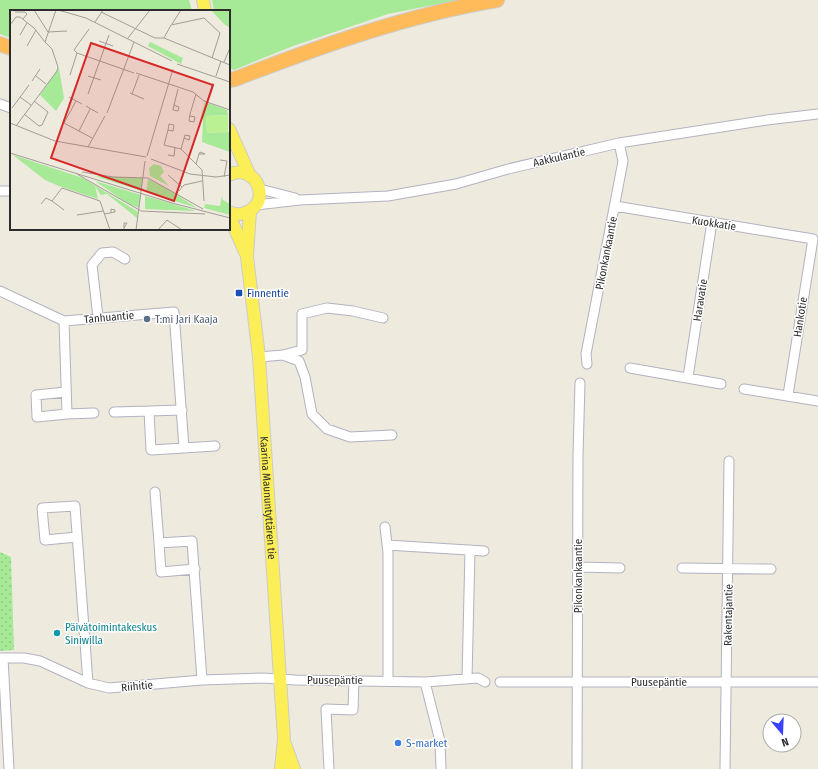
<svg xmlns="http://www.w3.org/2000/svg" width="818" height="769" viewBox="0 0 818 769" font-family="'Fira Sans Condensed',sans-serif">
	<style>
		.grass { fill: #a6e997 }
		.park { fill: url(#park-dots) }
		.lines { fill: none; stroke-linecap: round; stroke-linejoin: round }
		.minor-casing { stroke: #b2b2c1; stroke-width: 11 }
		.major-casing { stroke: #ccc; stroke-width: 14 }
		.highway-casing { stroke: #ccc; stroke-width: 16 }
		.minor { stroke: #fff; stroke-width: 9 }
		.major { stroke: #fcee56; stroke-width: 12 }
		.highway { stroke: #ffba59; stroke-width: 14 }
		.transit-dot { fill: #1a4fb4; stroke: #fff; stroke-width: 1.5 }
		.service-dot { fill: #5c6f8a; stroke: #fff; stroke-width: 1.5 }
		.culture-dot { fill: #0f9aa8; stroke: #fff; stroke-width: 1.5 }
		.shop-dot { fill: #3f7fe0; stroke: #fff; stroke-width: 1.5 }
		.labels { text-anchor: middle; stroke-width: 3; stroke-linejoin: round; paint-order: stroke }
		.street-label { font-size: 11px; fill: #2c2c2c; stroke: #fff }
		.transit-label { font-size: 11px; fill: #164399; stroke: #fff; text-anchor: start }
		.service-label { font-size: 11px; fill: #4e5e75; stroke: #fff; text-anchor: start }
		.culture-label { font-size: 11px; fill: #0d838f; stroke: #fff; text-anchor: start }
		.shop-label { font-size: 11px; fill: #366cbe; stroke: #fff; text-anchor: start }
		.inset-road { fill: none; stroke: #a19e97; stroke-width: 1 }
		.view { fill: #d62828; fill-opacity: 0.15; stroke: #d62828; stroke-width: 2 }
		.inset-edge { fill: none; stroke: #2c2c2c; stroke-width: 2 }
	</style>
	<defs>
		<pattern id="park-dots" width="8" height="8" patternUnits="userSpaceOnUse"><rect width="8" height="8" fill="#a6e997"/><path d="M2 2h.1M6 6h.1" fill="none" stroke="#8fc882" stroke-width="1.8" stroke-linecap="round"/></pattern>
	</defs>
	<rect width="100%" height="100%" fill="#efeade"/>
	<path class="grass" d="M0 0H189L192 11H11V38L0 34Z
		M212 0H459L388 14 293 46 234 70 229 68V11H214Z"/>
	<path class="park" d="M0 552 11 557 14 650 0 651Z"/>
	<g class="lines">
		<defs>
			<path id="minor" d="M0 104 11 108
				M260 189 295 198
				M0 191H11
				M256 205 300 200 388 196 456 184 508 169 619 143 767 120 818 114
				M615 206 813 239 788 395
				M0 291 64 321 174 312 184 448 151 450 149 411 182 410
				M98 317 92 265 102 253 113 252 125 259
				M64 321 67 414 37 417 36 395 66 392
				M283 355 302 350V314L327 308 353 311 383 318
				M259 357 283 355 299 361 305 377 312 414 327 429 350 437 392 435
				M587 364 586 354 623 161 619 143
				M630 368 721 384
				M688 377 712 222
				M744 389 818 401
				M114 412 149 411
				M67 414 94 413
				M184 448 215 446
				M155 492 159 543
				M385 527 388 553V680
				M77 537 45 540 42 508 75 506 88 683
				M387 545 484 551
				M578 567 620 568
				M682 568 771 569
				M195 569 161 572 159 543 192 541 202 680
				M0 658H24L40 661 88 683 109 688 202 680 262 678 296 680 425 682 478 678 485 682
				M3 658 9 769
				M467 679 470 550
				M425 682 440 741 441 769
				M500 682H818
				M329 769 326 709 353 710 354 680
				M577 769 578 455 580 383
				M725 769 729 461"/>
			<g id="major">
				<path d="M203 0 205 11"/>
				<path d="M229 129 250 176"/>
				<path d="M229 175C255 162 273 201 247 212 241 215 235 215 229 212"/>
				<path id="s1" d="M250 211 247 257 259 357 284 739 281 769"/>
				<path d="M229 215 245 252"/>
				<path d="M285 744 294 769"/>
			</g>
			<path id="highway" d="M0 44 11 48
				M229 80 235 79C321 46 407 15 497 0"/>
		</defs>
		<use href="#minor" class="minor-casing"/>
		<use href="#major" class="major-casing"/>
		<use href="#highway" class="highway-casing"/>
		<use href="#minor" class="minor"/>
		<use href="#major" class="major"/>
		<use href="#highway" class="highway"/>
	</g>
	<rect class="transit-dot" x="235" y="289" width="8" height="8" rx="2"/>
	<circle class="service-dot" cx="147" cy="319" r="4"/>
	<circle class="culture-dot" cx="57" cy="633" r="4"/>
	<circle class="shop-dot" cx="398" cy="743" r="4"/>
	<g class="labels">
		<g class="street-label">
			<text transform="translate(559 157) rotate(-13)" y="4">Aakkulantie</text>
			<text transform="translate(714 223) rotate(9)" y="4">Kuokkatie</text>
			<text transform="translate(606 253) rotate(-79)" y="4">Pikonkankaantie</text>
			<text transform="translate(700 300) rotate(-81)" y="4">Haravatie</text>
			<text transform="translate(109 317) rotate(-5)" y="4">Tanhuantie</text>
			<text transform="translate(800 317) rotate(-81)" y="4">Hankotie</text>
			<text dy="4" stroke="none"><textPath href="#s1" startOffset="288">Kaarina Maununtyttären tie</textPath></text>
			<text transform="translate(578 576) rotate(-90)" y="4">Pikonkankaantie</text>
			<text transform="translate(728 615) rotate(-89)" y="4">Rakentajantie</text>
			<text x="335" y="684">Puusepäntie</text>
			<text x="659" y="686">Puusepäntie</text>
			<text transform="translate(137 686) rotate(-5)" y="4">Riihitie</text>
		</g>
		<g class="transit-label">
			<text x="247" y="297">Finnentie</text>
		</g>
		<g class="service-label">
			<text x="155" y="323">T:mi Jari Kaaja</text>
		</g>
		<g class="culture-label">
			<text x="65" y="631">Päivätoimintakeskus<tspan x="65" dy="13">Siniwilla</tspan></text>
		</g>
		<g class="shop-label">
			<text x="406" y="747">S-market</text>
		</g>
	</g>
	<g transform="translate(10 10)">
		<rect width="220" height="220" fill="#efeade"/>
		<path d="M3 145 73 168 125 200 128 202 127 208 97 184 91 185 85 176 88 189 49 176 35 170ZM144 154 151 156 154 162 150 166 159 176 140 166 139 158ZM85 166 132 168V181ZM138 169 154 177 187 198 136 182ZM85 171 131 185 129 198 117 193ZM135 186 183 200 184 201 135 199ZM212 186 213 190 220 194V205L194 198 195 194 210 196Z" fill="#a6e997"/>
		<path d="M201 0H220V18L214 14ZM140 32 173 48 171 54 138 36ZM49 58 54 88 46 101 30 85Z" fill="#a6e997"/>
		<path d="M195 92 217 100 218 105 196 106 197 123 220 122V142L192 132 193 109 191 107Z" fill="#a6e997"/>
		<path d="M218 105V122L197 123 196 106Z" fill="#baf192"/>
		<path class="inset-road" d="M24 0 38 22 57 21M48 0 76 8 162 51M5 2H15L17 4 13 9M91 2 145 28H154L220 55M85 12 93 0M162 14 171 0M0 15 6 7H10L24 18 35 32M10 25 17 13M118 28 140 0M154 28 161 15 194 8 210 23 202 48M89 31 103 36M17 36 26 20M67 43 124 63M214 52 220 38M167 54 220 72M126 63 183 82 194 91 220 100M60 65 67 43 64 40 79 19M26 66 36 74M78 66 91 70M206 66 211 51M22 71 30 59M120 83 134 89M78 84 99 25M122 84 129 65M10 87 21 95M59 87 72 94M66 91 54 113 82 128M197 92 203 73M164 95 169 97 168 101 163 100 164 95 168 79M76 96 88 103M2 98 19 75M97 103 124 32M14 104 29 116 32 115 38 102 24 91M180 106 185 107 184 112 179 111 180 104 186 84M0 113 45 131 136 147M6 116 47 61 48 57 42 39 35 32 46 0M158 120 163 121 164 115 159 114 158 120 154 135 171 139 192 160 194 191M69 121 80 99M78 137 95 106M171 139 175 125 180 126 179 130 174 128M0 143 162 193 220 208M158 145 164 146 165 138M137 146 163 59M141 149 180 164 206 167 220 165M210 150 217 151 214 167M186 154 189 144 190 142 195 144H189M72 162 103 167 138 168 193 199M67 164 131 201 195 204M158 165 172 177M169 181 174 175 192 171M31 194 36 188 42 191M54 200 42 191 52 178 90 191 100 220M94 204 105 202V200L101 199V202M67 205 93 201M114 220V213H117L114 218M126 220 135 151M148 220 157 210 172 220"/>
		<path class="view" d="M81 33 203 75 164 191 41 148Z"/>
		<rect width="220" height="220" class="inset-edge"/>
	</g>
	<g transform="translate(782 733) rotate(161)"><circle r="19" fill="#ffffff" stroke="#ababab"/>
	<path d="M0-3L7 15L0 10L-7 15Z" fill="#3b42ff"/>
	<text y="-6" font-size="11" font-weight="bold" text-anchor="middle" fill="#2c2c2c">N</text>
	</g>
</svg>
